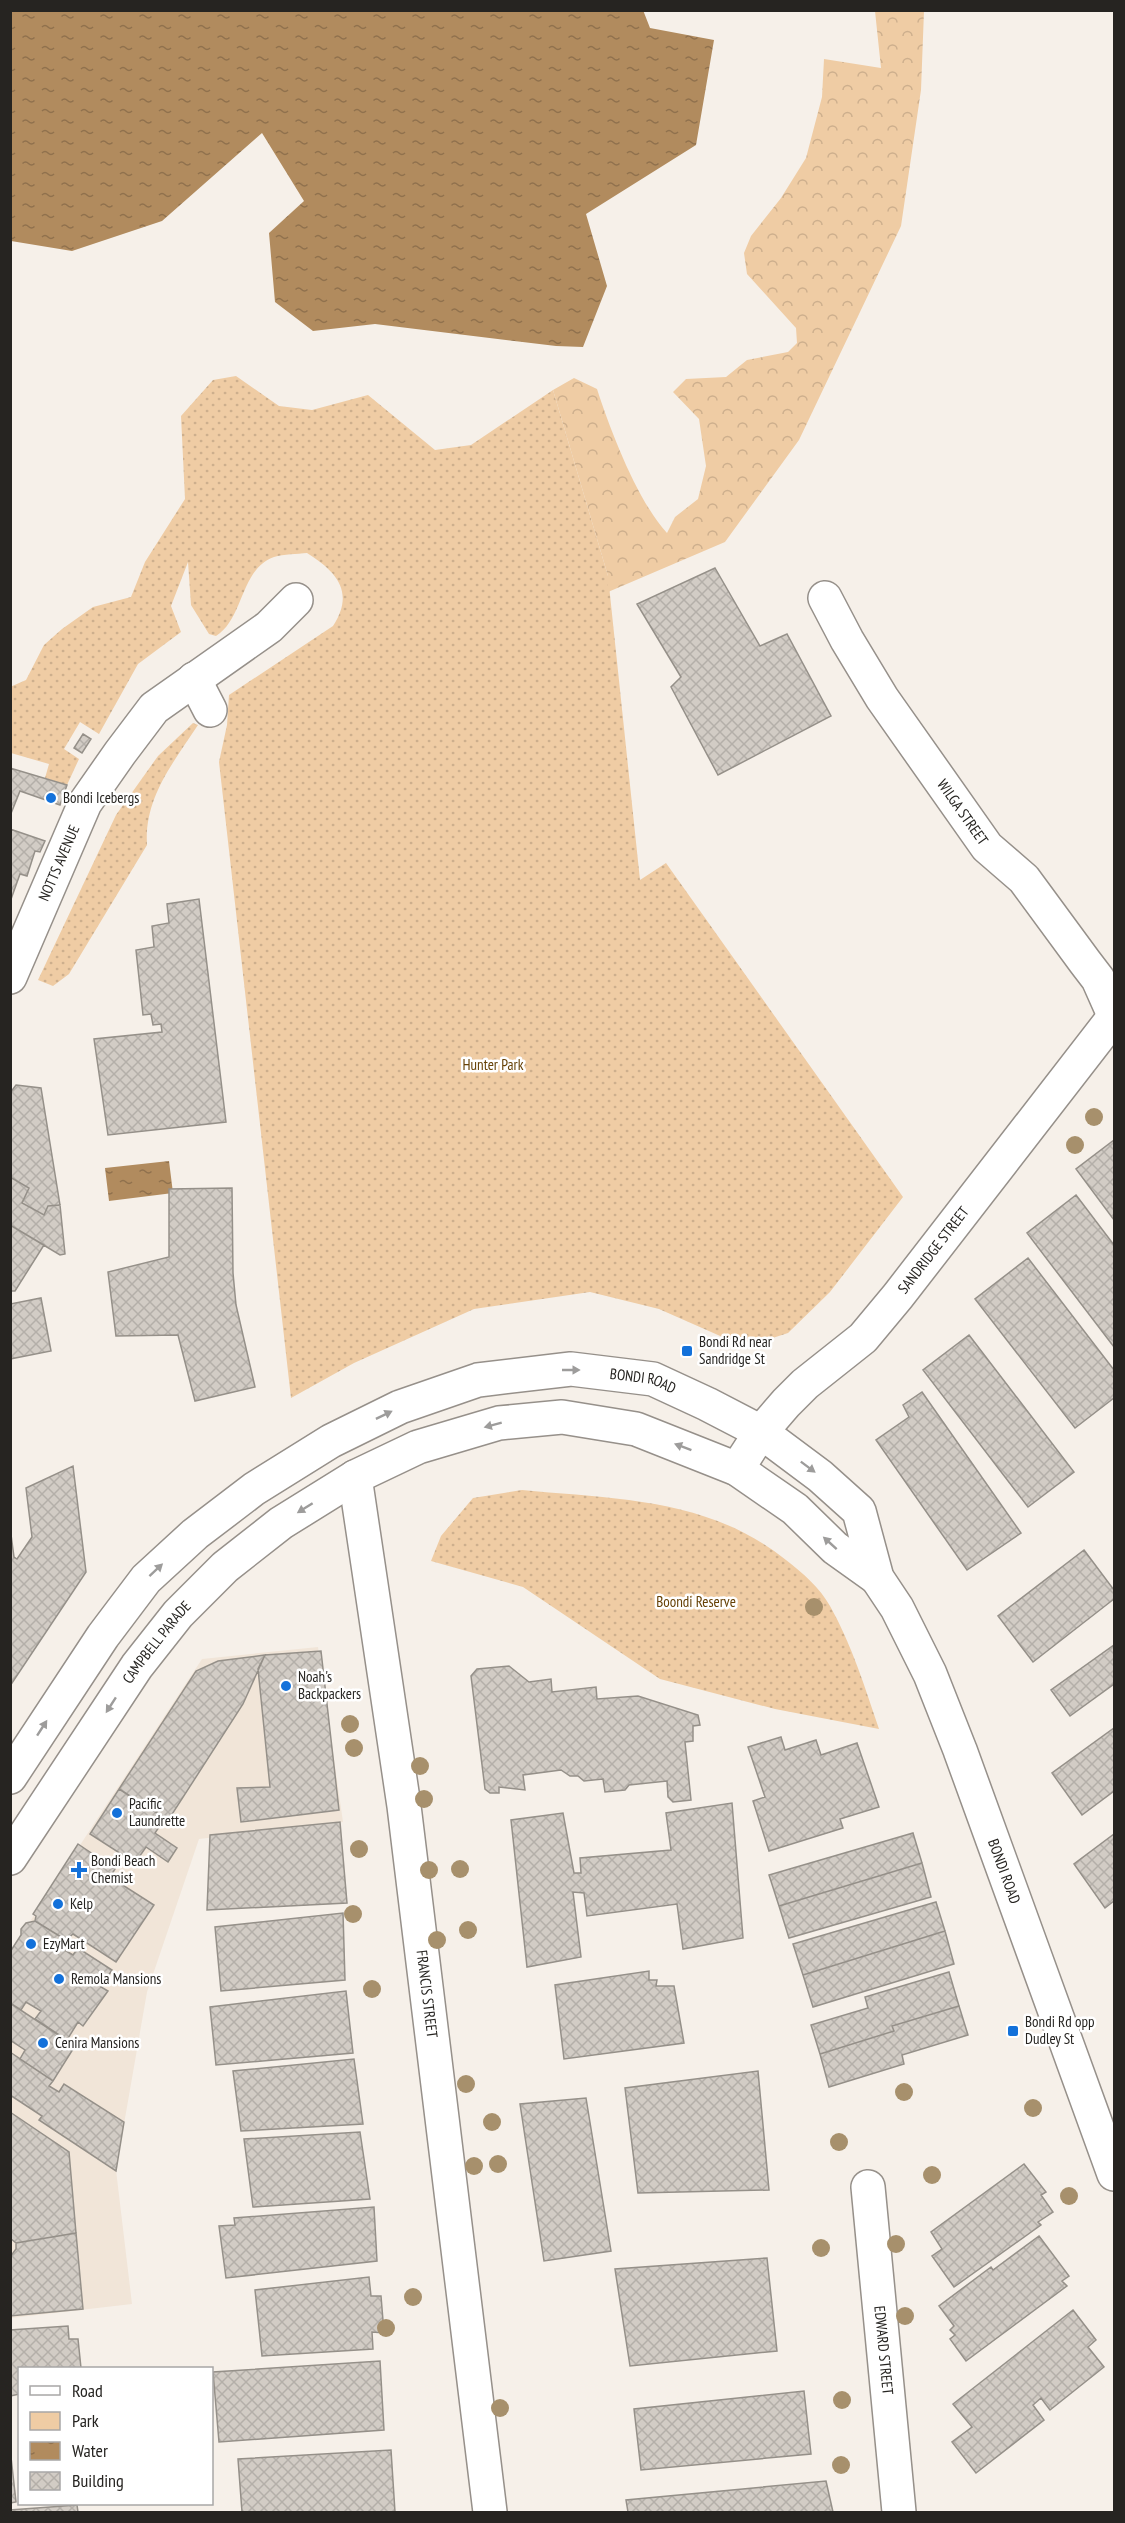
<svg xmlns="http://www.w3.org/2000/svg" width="1125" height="2523" viewBox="0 0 1125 2523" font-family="'PT Sans Narrow',sans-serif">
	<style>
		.built { fill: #f1e5d8 }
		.green { fill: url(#green-dots) }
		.forest { fill: url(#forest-crowns) }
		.water { fill: url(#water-ripples) }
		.building { fill: url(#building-cross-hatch); stroke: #959089; stroke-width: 1.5 }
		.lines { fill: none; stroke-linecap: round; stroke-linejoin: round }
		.minor-casing { stroke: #96908a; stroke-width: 36 }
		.major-casing { stroke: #96908a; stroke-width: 36 }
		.minor { stroke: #fff; stroke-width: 33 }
		.major { stroke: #fff; stroke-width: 33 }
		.tree { fill: #a7906c }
		.oneway { fill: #9d9c9b }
		.poi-dot { fill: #1371da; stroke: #fff; stroke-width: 2 }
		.labels { text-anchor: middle; stroke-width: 5; stroke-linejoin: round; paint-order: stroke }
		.poi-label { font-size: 15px; fill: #262421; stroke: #fff; text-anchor: start }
		.street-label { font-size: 15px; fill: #262421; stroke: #fff }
		.park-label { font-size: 15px; fill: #664106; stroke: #fff }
	</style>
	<defs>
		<pattern id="green-dots" width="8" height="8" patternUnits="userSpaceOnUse" patternTransform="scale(1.5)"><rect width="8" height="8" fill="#efcca4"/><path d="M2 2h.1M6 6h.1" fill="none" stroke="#cdaf8d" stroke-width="1.8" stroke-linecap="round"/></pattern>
		<pattern id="forest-crowns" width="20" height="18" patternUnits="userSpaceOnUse" patternTransform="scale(1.5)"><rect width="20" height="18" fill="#efcca4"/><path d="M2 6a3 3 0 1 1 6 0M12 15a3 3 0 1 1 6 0" fill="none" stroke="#cdaf8d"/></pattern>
		<pattern id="water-ripples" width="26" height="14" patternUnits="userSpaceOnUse" patternTransform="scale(1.5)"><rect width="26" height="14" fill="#b18b5e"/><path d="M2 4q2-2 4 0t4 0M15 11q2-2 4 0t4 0" fill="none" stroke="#90714d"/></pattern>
		<pattern id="building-cross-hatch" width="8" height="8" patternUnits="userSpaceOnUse" patternTransform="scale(1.5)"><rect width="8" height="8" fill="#d2ccc5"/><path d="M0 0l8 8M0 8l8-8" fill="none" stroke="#b4afa9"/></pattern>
	</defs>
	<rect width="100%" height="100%" fill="#f6f0e9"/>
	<path class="built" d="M318 1647 343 1822 199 1839 147 1992 116 2170 132 2304 11 2318 10 1952 202 1659Z"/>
	<path class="green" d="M236 376 279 406 312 410 368 395 435 450 471 445 553 390 608 576 640 880 666 863 903 1197 830 1292 788 1333 757 1343 727 1339 659 1309 590 1292 474 1309 354 1363 291 1398 219 762 227 725 229 695 333 626C355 592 337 572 307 553 297 554 284 554 274 557 240 569 244 619 216 636L209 634 191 605 188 562 171 606 181 632 138 664 99 734 80 722 64 749 79 759 67 785 45 778 49 764 11 753 10 687 26 680 44 645 62 629 93 607 131 597 145 562 185 499 181 416 213 380Z
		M193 723 198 725C173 763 144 798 147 845L69 974 53 986 38 980 116 815 158 756Z
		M522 1490C616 1499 709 1498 786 1560 803 1573 820 1588 830 1606 852 1645 865 1688 879 1729L775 1709 660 1679 523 1587 431 1561 441 1536 473 1498Z"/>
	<path class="forest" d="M875 11H924L921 90 901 226 799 440 725 542 608 592V576L553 390 574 378 597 389C611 432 637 500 667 533L675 517 698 499 706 466 699 419 673 392 686 379 726 377 747 360 788 352 797 343 796 328 747 274 744 253 751 236 781 198 806 158 822 97 824 59 881 68Z"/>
	<path class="water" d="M643 10 650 28 714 40 696 145 586 214 607 286 583 347 556 346 375 324 313 331 275 302 269 233 304 201 262 133 162 221 72 251 11 241V11Z
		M169 1161 173 1193 109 1201 105 1168Z"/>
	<path class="building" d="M715 568 760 646 787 634 831 716 718 775 671 687 681 677 637 604Z
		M83 734 91 739 82 753 74 748Z
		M10 768 67 785 60 805 20 791 10 816Z
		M10 829 45 841 40 852 35 851 27 876 20 874 10 902Z
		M199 899 226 1122 108 1135 94 1039 162 1032 161 1024 153 1025 151 1014 143 1015 136 950 154 947 152 926 169 923 167 904Z
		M16 1085 41 1088 60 1205 48 1206 44 1215 22 1203 29 1188 10 1177V1093Z
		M1114 1140V1220L1076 1169Z
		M10 1177 29 1188 22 1203 44 1215 48 1206 60 1205 65 1254 60 1255 10 1225Z
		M232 1188 233 1273 236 1305 255 1387 195 1401 178 1335 116 1336 108 1272 169 1257V1189Z
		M1076 1195 1114 1245V1347L1027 1233Z
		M10 1225 44 1245 15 1291H10Z
		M1028 1258 1114 1370V1398L1075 1428 975 1299Z
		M41 1298 51 1351 10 1359V1304Z
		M969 1335 1074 1472 1028 1507 923 1370Z
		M922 1392 1021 1533 967 1570 876 1440 909 1417 903 1405Z
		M73 1466 86 1572 10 1686V1527L14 1557 17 1559 32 1537 26 1488Z
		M1084 1550 1114 1590V1599L1033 1662 998 1616Z
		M1114 1645V1684L1070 1716 1051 1690Z
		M321 1651 339 1810 241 1822 237 1788 270 1787 258 1669 265 1655Z
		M265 1655 243 1704 169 1819 165 1818 119 1789 196 1671 218 1661Z
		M509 1666 529 1682 551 1679 552 1692 596 1687 597 1699 638 1696 698 1715 700 1725 693 1726V1741L685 1742 691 1800 673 1802 668 1797 667 1781 629 1785 625 1790 605 1792 603 1779 584 1781 578 1776H570L561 1770 523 1775 525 1790 499 1787V1793H490L485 1789 471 1676 477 1669Z
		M1114 1728V1791L1082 1815 1052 1773Z
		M781 1737 785 1750 816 1740 821 1755 857 1743 879 1807 840 1819 843 1828 769 1851 753 1801 765 1797 748 1747Z
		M119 1789 165 1818 155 1833 177 1848 168 1862 146 1847 135 1863 90 1834Z
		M732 1803 743 1938 683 1949 677 1904 587 1916 584 1893 573 1892 581 1957 527 1967 511 1820 563 1813 574 1873H581L580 1858 671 1850 666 1813Z
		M340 1822 347 1903 207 1910 210 1835Z
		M913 1833 922 1863 779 1906 769 1875Z
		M1114 1834V1901L1105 1908 1074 1864Z
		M78 1844 115 1869 110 1877 154 1905 116 1962 73 1934 66 1940 35 1921 36 1916 33 1914Z
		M922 1863 931 1897 789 1938 779 1906Z
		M936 1902 945 1931 803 1975 793 1944Z
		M343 1913 345 1980 221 1991 215 1927Z
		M35 1921 66 1940 61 1948 73 1955 78 1948 112 1970 101 1987 108 1991 83 2026 78 2022 67 2040 35 2019 41 2011 26 2002 21 2010 10 2003V1952L21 1935V1929L26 1923Z
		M945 1931 954 1964 813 2007 803 1975Z
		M649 1971V1980H657L656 1986H674L684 2043 564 2059 555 1985Z
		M949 1972 959 2006 892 2026 894 2031 820 2054 811 2025 868 2008 865 1997Z
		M346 1991 353 2053 216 2065 210 2007Z
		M10 2003 75 2046 53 2081 20 2059 25 2050 10 2040Z
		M959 2006 968 2035 902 2055 904 2064 829 2087 820 2054 894 2031 892 2026Z
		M10 2052 53 2081 49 2086 59 2092 64 2084 124 2122 116 2171 39 2120 42 2116 10 2095Z
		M354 2059 363 2124 241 2131 233 2071Z
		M758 2071 769 2190 638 2193 625 2088Z
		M586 2098 611 2251 544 2261 520 2104Z
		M10 2112 69 2152 76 2233 16 2243 10 2238Z
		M360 2132 370 2199 253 2207 244 2139Z
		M1024 2164 1046 2192 1041 2195 1053 2212 1038 2222 1041 2225 954 2287 932 2256 942 2249 931 2232Z
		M374 2207 377 2261 226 2278 219 2226 235 2225 234 2218Z
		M76 2233 83 2309 10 2316V2257L16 2249V2243Z
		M1039 2236 1069 2276 1062 2281 1067 2286 966 2361 950 2339 955 2335 950 2330 954 2326 939 2306 991 2267 993 2270Z
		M767 2258 777 2351 630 2366 615 2269Z
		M369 2277 371 2296H381L384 2333 372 2332 373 2349 262 2356 255 2290Z
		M1073 2310 1096 2340 1088 2347 1104 2367 1050 2410 1041 2398 1033 2405 1044 2420 976 2473 952 2442 972 2427 953 2404Z
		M68 2326 69 2339H78L81 2368H20V2394L10 2396V2330Z
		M380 2361 384 2430 219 2442 213 2372Z
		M804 2391 811 2454 641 2470 634 2409Z
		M10 2448 16 2502 10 2503Z
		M391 2450 395 2512H242L238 2459Z
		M826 2481 833 2512H628L626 2500Z
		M77 2505 78 2512H10V2510Z"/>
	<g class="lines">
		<defs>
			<g id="minor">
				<path id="s1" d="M825 598 847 640 882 698 987 847 1024 879 1085 962 1098 979 1114 1015"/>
				<path d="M194 679 210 710"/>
				<path id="s2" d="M10 977 85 803 120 753 154 708 269 627 296 600"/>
				<path id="s3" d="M737 1469 761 1432 786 1403 805 1384 863 1338 898 1296 1114 1017"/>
				<path id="s4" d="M355 1477 404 1806 490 2512"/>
				<path id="s5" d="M868 2187 899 2512"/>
			</g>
			<g id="major">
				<path id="s6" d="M10 1777 103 1636 146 1579 195 1534 254 1489 331 1441 400 1407 478 1380 571 1369 653 1379 707 1404 761 1432 820 1476 859 1511 877 1578 897 1608 930 1674 960 1750 1114 2174"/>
				<path id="s7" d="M10 1858 137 1666 178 1614 225 1567 281 1523 355 1477 418 1447 499 1423 562 1417 636 1429 737 1469 795 1509 835 1548 877 1578"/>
			</g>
		</defs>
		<use href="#minor" class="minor-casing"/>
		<use href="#major" class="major-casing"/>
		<use href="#minor" class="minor"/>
		<use href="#major" class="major"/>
	</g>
	<g class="tree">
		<circle cx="1094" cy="1117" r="9"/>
		<circle cx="1075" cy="1145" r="9"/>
		<circle cx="814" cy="1607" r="9"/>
		<circle cx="350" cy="1724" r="9"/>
		<circle cx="354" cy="1748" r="9"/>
		<circle cx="420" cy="1766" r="9"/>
		<circle cx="424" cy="1799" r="9"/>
		<circle cx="359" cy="1849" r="9"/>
		<circle cx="460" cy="1869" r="9"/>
		<circle cx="429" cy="1870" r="9"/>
		<circle cx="353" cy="1914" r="9"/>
		<circle cx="468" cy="1930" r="9"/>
		<circle cx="437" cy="1940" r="9"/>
		<circle cx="372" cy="1989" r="9"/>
		<circle cx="466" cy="2084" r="9"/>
		<circle cx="904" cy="2092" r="9"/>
		<circle cx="1033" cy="2108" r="9"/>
		<circle cx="492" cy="2122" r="9"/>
		<circle cx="839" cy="2142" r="9"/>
		<circle cx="498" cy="2164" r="9"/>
		<circle cx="474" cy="2166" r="9"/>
		<circle cx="932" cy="2175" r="9"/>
		<circle cx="1069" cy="2196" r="9"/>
		<circle cx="896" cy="2244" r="9"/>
		<circle cx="821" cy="2248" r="9"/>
		<circle cx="413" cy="2297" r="9"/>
		<circle cx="905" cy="2316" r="9"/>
		<circle cx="386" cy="2328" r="9"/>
		<circle cx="842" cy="2400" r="9"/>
		<circle cx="500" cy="2408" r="9"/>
		<circle cx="841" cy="2465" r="9"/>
	</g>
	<defs><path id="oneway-solid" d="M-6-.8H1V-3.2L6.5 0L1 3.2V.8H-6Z" transform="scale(1.5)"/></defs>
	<g class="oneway">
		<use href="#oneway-solid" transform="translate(571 1370)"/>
		<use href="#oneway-solid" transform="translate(384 1415) rotate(-26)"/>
		<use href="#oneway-solid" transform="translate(493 1425) rotate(165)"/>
		<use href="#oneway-solid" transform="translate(683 1447) rotate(-159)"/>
		<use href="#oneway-solid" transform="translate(808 1467) rotate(37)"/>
		<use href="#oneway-solid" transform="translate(305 1508) rotate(148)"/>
		<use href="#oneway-solid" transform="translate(830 1543) rotate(-138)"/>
		<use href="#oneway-solid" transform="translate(156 1570) rotate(-43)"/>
		<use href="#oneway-solid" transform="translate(111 1705) rotate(123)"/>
		<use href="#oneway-solid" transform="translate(42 1728) rotate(-57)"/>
	</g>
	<g class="poi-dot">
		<circle cx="51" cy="798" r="6"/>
		<rect x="681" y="1345" width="12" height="12" rx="3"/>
		<circle cx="286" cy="1686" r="6"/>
		<circle cx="117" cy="1813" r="6"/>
		<path d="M76 1861h6v6h6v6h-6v6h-6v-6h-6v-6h6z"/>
		<circle cx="58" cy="1904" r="6"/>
		<circle cx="31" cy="1944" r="6"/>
		<circle cx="59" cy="1979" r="6"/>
		<rect x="1007" y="2025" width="12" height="12" rx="3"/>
		<circle cx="43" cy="2043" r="6"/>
	</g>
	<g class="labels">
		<g class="poi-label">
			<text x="63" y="803">Bondi Icebergs</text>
			<text x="699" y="1347">Bondi Rd near<tspan x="699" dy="17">Sandridge St</tspan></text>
			<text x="298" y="1682">Noah's<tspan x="298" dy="17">Backpackers</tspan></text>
			<text x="129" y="1809">Pacific<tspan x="129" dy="17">Laundrette</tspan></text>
			<text x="91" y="1866">Bondi Beach<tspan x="91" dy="17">Chemist</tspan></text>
			<text x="70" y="1909">Kelp</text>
			<text x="43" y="1949">EzyMart</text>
			<text x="71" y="1984">Remola Mansions</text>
			<text x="1025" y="2027">Bondi Rd opp<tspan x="1025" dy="17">Dudley St</tspan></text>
			<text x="55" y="2048">Cenira Mansions</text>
		</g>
		<g class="street-label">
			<text dy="5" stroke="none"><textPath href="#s1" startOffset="255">WILGA STREET</textPath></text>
			<text dy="5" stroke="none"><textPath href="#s2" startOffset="124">NOTTS AVENUE</textPath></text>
			<text dy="5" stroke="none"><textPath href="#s3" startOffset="296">SANDRIDGE STREET</textPath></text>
			<text dy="5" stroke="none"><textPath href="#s6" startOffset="798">BONDI ROAD</textPath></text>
			<text dy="5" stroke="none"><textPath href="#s7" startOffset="261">CAMPBELL PARADE</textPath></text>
			<text dy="5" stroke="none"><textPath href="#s6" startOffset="1444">BONDI ROAD</textPath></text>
			<text dy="5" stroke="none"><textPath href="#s4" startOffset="522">FRANCIS STREET</textPath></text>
			<text dy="5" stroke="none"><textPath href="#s5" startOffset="164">EDWARD STREET</textPath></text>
		</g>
		<g class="park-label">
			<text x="493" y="1070">Hunter Park</text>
			<text x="696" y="1607">Boondi Reserve</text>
		</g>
	</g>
	<rect width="1125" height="2523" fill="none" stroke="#262421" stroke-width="24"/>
	<rect x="18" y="2367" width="195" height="138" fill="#ffffff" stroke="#a8a7a6" stroke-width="1.5"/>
	<rect x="30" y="2386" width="30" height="9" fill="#ffffff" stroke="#a8a7a6" stroke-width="1.5"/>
	<text x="72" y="2397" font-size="18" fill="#262421">Road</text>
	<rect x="30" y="2412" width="30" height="18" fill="#efcca4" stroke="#a8a7a6" stroke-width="1.5"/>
	<text x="72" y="2427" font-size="18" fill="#262421">Park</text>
	<rect x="30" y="2442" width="30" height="18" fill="url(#water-ripples)" stroke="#a8a7a6" stroke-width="1.5"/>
	<text x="72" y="2457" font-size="18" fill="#262421">Water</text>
	<rect x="30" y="2472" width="30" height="18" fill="url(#building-cross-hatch)" stroke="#a8a7a6" stroke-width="1.5"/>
	<text x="72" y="2487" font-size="18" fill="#262421">Building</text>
</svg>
